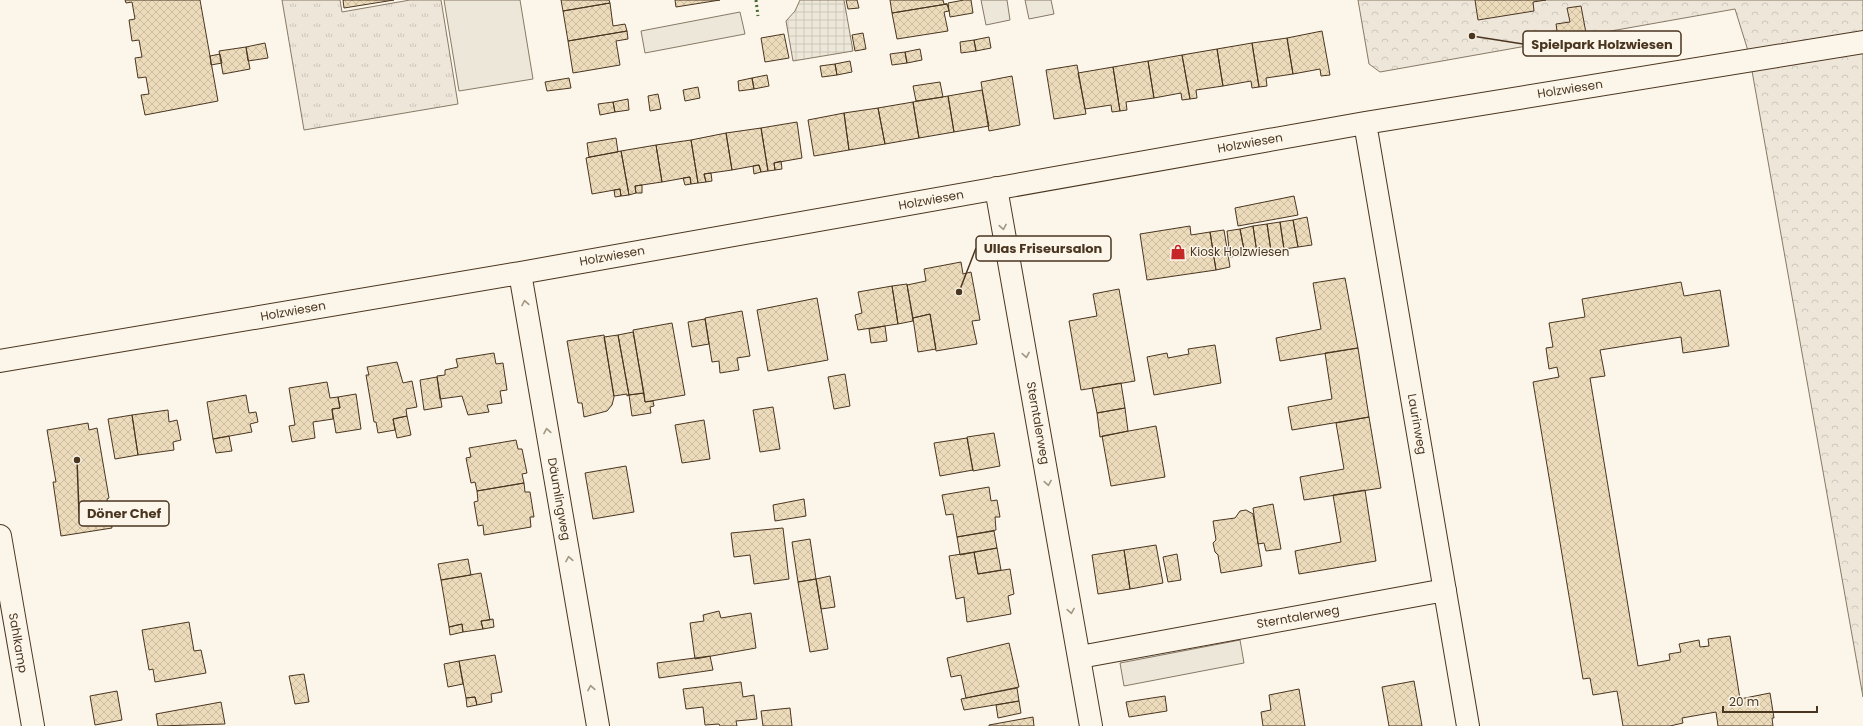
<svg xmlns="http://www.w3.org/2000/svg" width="1863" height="726" viewBox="0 0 1863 726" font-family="Poppins,sans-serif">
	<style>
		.grass { fill: url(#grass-tufts); stroke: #887966 }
		.park { fill: url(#park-crowns); stroke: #887966 }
		.parking { fill: #ede7d9; stroke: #887966 }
		.plaza { fill: url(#plaza-grid); stroke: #887966 }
		.building { fill: url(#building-cross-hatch); stroke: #4a3520 }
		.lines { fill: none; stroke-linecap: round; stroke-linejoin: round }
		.minor-casing { stroke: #4a3520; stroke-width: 24 }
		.minor { stroke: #fbf6e9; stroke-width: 22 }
		.hedge { stroke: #436837; stroke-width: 3; stroke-dasharray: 2 3; stroke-linecap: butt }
		.oneway { stroke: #a29684 }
		.labels { text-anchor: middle; stroke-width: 3; stroke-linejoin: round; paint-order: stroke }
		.street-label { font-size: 12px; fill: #4a3520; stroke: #fbf6e9 }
		.poi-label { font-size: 12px; fill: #4a3520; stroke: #fbf6e9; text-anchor: start }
		.leader { fill: none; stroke: #4a3520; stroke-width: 1.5 }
		.callout-dot { fill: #4a3520; stroke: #fbf6e9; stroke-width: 1.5 }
		.callout { fill: #fbf6e9; stroke: #4a3520; stroke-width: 1.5 }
		.callout-label { font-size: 13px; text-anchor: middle; font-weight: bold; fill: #4a3520 }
	</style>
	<defs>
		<pattern id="grass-tufts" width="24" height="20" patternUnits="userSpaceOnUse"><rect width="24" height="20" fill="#ede6d9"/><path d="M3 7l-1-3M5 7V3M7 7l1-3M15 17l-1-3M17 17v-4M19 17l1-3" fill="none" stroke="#cdc6ba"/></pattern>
		<pattern id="park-crowns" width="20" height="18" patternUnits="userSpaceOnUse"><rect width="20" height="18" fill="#ede6d9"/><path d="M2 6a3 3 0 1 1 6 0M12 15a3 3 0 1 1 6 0" fill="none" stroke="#cdc6ba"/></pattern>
		<pattern id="plaza-grid" width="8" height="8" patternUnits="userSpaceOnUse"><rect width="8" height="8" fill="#ede7d9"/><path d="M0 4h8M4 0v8" fill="none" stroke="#cdc7ba"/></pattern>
		<pattern id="building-cross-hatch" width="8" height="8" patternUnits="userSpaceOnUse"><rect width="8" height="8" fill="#ecdcbc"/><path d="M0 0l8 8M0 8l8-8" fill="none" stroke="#ccbda1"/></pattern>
	</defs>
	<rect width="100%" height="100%" fill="#fbf6e9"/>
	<path class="grass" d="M282 0H340L342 12 410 0H441L458 104 304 130Z"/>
	<path class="park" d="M1358 0H1863V697L1749 54 1735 9 1380 72 1369 64Z"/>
	<path class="parking" d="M444 0H520L533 79 459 91Z
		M981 0H1007L1010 20 986 25Z
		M1025 0H1051L1054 14 1029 19Z
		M740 12 745 34 645 53 641 31Z
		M1240 640 1244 663 1124 686 1120 663Z"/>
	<path class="plaza" d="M800 0H844L853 51 793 61 786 21 795 11Z"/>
	<path class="building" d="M125 0H200L218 101 145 115 141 95 149 94 146 77 138 78 135 58 142 57 139 40 132 41 129 20 135 19 132 2 126 3Z
		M343 0H394L344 8Z
		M561 0H609L610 3 563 11Z
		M675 0H720L676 7Z
		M846 0H857L859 8 848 9Z
		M890 0H943L944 4H947L892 13Z
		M964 0H971L973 13 950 17 948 3Z
		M1475 0H1546L1533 2 1534 11 1478 20Z
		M610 3 613 26 625 24 627 31 568 41 563 11Z
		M947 4 949 11 944 12 948 31 897 39 892 13Z
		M1581 6 1586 33 1558 38 1556 24 1570 22 1567 8Z
		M627 31 628 39 616 41 620 65 573 73 568 41Z
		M1322 31 1330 75 1321 76 1320 69 1293 74 1287 38Z
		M863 33 866 49 855 51 852 35Z
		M784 34 789 58 765 62 761 38Z
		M989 37 991 48 976 51 974 40Z
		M1287 38 1293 74 1266 78 1267 86 1259 87 1252 43Z
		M974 40 976 51 961 53 960 42Z
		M265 43 268 58 248 61 246 47Z
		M1252 43 1259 87 1252 88 1251 81 1223 86 1217 49Z
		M246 47 250 69 223 74 219 51Z
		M920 49 922 60 907 63 905 52Z
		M1217 49 1223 86 1196 90 1197 98 1190 99 1182 55Z
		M905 52 907 63 892 65 890 54Z
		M220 54 222 63 211 65 210 56Z
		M1182 55 1190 99 1182 100 1181 93 1154 98 1148 61Z
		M850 61 852 72 837 75 835 64Z
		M1148 61 1154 98 1126 102 1127 110 1120 111 1113 67Z
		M835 64 837 75 822 77 820 66Z
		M1077 65 1086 114 1054 119 1046 70Z
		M1113 67 1120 111 1112 112 1111 105 1085 109 1078 73Z
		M767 75 769 86 754 89 752 78Z
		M1012 76 1020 125 989 131 981 82Z
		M569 78 571 88 547 91 545 82Z
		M752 78 754 89 739 91 738 81Z
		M940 82 943 97 916 101 913 86Z
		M698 87 700 98 685 101 683 90Z
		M982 90 989 126 954 132 948 96Z
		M658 94 661 109 650 111 648 96Z
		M948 96 954 132 919 138 913 102Z
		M628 99 629 110 615 112 613 102Z
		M613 102 615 112 600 115 598 104Z
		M913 102 919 138 885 144 878 108Z
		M878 108 885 144 849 150 844 113Z
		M844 113 849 150 814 156 808 120Z
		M797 122 802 158 774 163 775 170 768 171 761 128Z
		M761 128 768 171 761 172 759 165 732 170 726 133Z
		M726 133 732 170 704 174 706 182 698 183 691 140Z
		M616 138 618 152 589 157 587 143Z
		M691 140 698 183 691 184 690 177 662 182 656 145Z
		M656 145 662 182 635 186 636 193 629 195 621 151Z
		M621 151 629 195 621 196 620 189 592 194 586 158Z
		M781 161 782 169 775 170 774 163Z
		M759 165 761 172 754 174 753 166Z
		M711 173 712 181 706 182 704 174Z
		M690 177 691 184 685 185 683 178Z
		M642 185V193H636L635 186Z
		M620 189 621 196 615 197 614 190Z
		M1294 196 1298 215 1238 226 1235 208Z
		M1307 217 1312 245 1298 247 1293 220Z
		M1293 220 1298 247 1284 249 1280 222Z
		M1280 222 1284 249 1271 251 1267 224Z
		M1267 224 1271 251 1257 253 1253 226Z
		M1190 226 1191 235 1210 232 1216 270 1147 280 1140 234Z
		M1253 226 1257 253 1245 255 1240 229Z
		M1240 229 1245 255 1230 257 1227 231Z
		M1224 230 1230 267 1216 270 1210 232Z
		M961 262 963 274 971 272 980 320 972 321 977 344 936 351 930 314 913 318 907 285 926 281 924 269Z
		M1345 278 1358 348 1280 361 1276 338 1321 329 1313 283Z
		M1681 282 1684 296 1720 290 1729 346 1683 353 1681 337 1600 350 1605 376 1590 378 1638 666 1670 660 1669 654 1681 652 1679 644 1699 640 1700 647 1709 646 1708 639 1730 636 1740 699 1770 693 1774 718H1772L1773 726H1718L1716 712 1682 718 1683 723 1670 726H1623L1617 691 1593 695 1590 678 1583 679 1533 382 1559 377 1557 367 1549 369 1546 348 1553 347 1549 323 1585 317 1582 299Z
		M907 284 913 321 898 324 892 286Z
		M892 286 898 324 858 330 855 315 862 313 858 292Z
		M1119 289 1135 381 1081 390 1069 321 1097 316 1093 294Z
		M817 298 828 360 768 371 757 310Z
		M742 311 750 356 737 358 739 370 720 373 719 361 712 362 705 318Z
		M930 314 936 349 918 352 913 318Z
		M705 319 709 344 692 347 688 322Z
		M672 323 685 395 645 402 633 330Z
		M885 326 887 341 871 343 869 329Z
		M633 332 644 393 629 395 618 335Z
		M604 335 614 397 612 405 607 411 584 417 582 403H578L567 341Z
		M618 335 629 395 627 396V394L614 396 604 337Z
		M1215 345 1221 383 1154 395 1147 357 1167 353 1168 358 1189 354 1188 349Z
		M1358 348 1369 417 1292 430 1288 407 1332 399 1325 353Z
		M494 353 496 364 503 363 507 390 500 391 502 403 487 405 489 412 468 415 462 396 440 399 437 376 445 375V370L458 367 456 359Z
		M397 362 403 383 412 381 417 407 406 409 407 416 393 419 395 430 378 433 376 422H374L366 375H369L367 367Z
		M845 374 850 406 834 409 828 377Z
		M437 377 442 407 424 410 420 380Z
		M327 382 330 398 338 397 340 408 332 409 333 419 313 422 315 438 292 442 289 426 295 425 289 388Z
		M1121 383 1125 408 1097 413 1092 388Z
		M644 393 645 402 653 401 654 406 650 407 651 413 632 416 629 395Z
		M356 394 361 429 336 433 332 409 340 408 338 397Z
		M246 395 249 413 256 412 258 422 250 424 252 432 213 439 207 402Z
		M773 407 780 449 760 452 753 410Z
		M1125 408 1128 431 1100 437 1097 413Z
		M168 410 169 422 177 420 181 440 173 442 174 450 138 455 132 415Z
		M132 415 138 455 115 459 108 419Z
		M407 416 411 435 397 438 393 419Z
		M1369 417 1381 488 1304 500 1300 477 1344 469 1336 423Z
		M704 420 710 459 682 463 675 425Z
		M88 423 89 430 97 428 109 498 107 499 112 528 61 536 53 482H56L47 430Z
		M1156 426 1165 477 1111 486 1102 436Z
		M994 433 1000 466 973 471 967 437Z
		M229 436 232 451 216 453 213 439Z
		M967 438 973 470 940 476 934 443Z
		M516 440 518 449H522L527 473 522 474 524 483 477 491 475 482 471 483 466 458 471 457 469 448Z
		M626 466 634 512 593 519 585 473Z
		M524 483 525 492H530L534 517H530L531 527 484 535 483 525 478 526 474 502 478 501 477 491Z
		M989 487 991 501 997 500 1000 517H995L996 530 957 537 953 514 946 515 942 495Z
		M1365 490 1376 561 1299 574 1295 551 1341 542 1333 495Z
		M804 499 806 516 775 521 773 505Z
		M1273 504 1281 549 1266 551 1264 543 1258 544 1253 508Z
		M1246 510 1253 514 1262 566 1221 573 1218 555 1215 552 1213 543 1216 540 1213 521 1235 518 1240 511Z
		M783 528 789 579 754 584 750 555 734 557 731 533Z
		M994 531 997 548 960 555 957 537Z
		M810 539 816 579 798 582 792 542Z
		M1156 545 1163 583 1130 589 1124 550Z
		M997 548 1001 570 978 574 974 552Z
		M1124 550 1130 589 1098 594 1092 555Z
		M974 552 978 574 1010 569 1014 594 1008 596 1011 614 967 622 964 597 956 599 949 556Z
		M1177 554 1181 580 1168 582 1163 557Z
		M468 559 471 575 441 580 438 564Z
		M481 573 490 620 481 621 483 629 463 632 462 624 449 627 441 580Z
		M830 576 835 607 821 609 816 579Z
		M816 579 828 649 810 652 798 582Z
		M719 611 721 618 751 613 756 648 695 659 690 623 704 621 703 615Z
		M493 619 494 627 483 629 481 621Z
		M189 622 194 651 201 650 206 673 155 682 153 669 149 670 142 630Z
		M462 624 463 632 450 635 449 627Z
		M1009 643 1019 687 966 698 961 675 951 677 947 658Z
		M495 655 502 692 491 694 492 702 477 705 475 697 466 698 459 661Z
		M710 656 713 670 659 678 657 663Z
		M459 661 463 684 448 687 444 664Z
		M304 674 309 702 295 704 289 676Z
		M1414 681 1422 726H1389L1382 687Z
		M741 682 743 697 754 695 757 719 736 721 737 726H720L719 724 705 725 703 707 686 709 683 689Z
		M1017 688 1019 701 964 710 961 699Z
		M1299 689 1305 726H1263L1261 712 1271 710 1269 695Z
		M117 691 122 720 95 725 90 696Z
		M1165 696 1167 711 1129 717 1126 702Z
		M475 697 477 705 467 707 466 698Z
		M1019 701 1021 713 998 718 996 705Z
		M221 702 225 724 158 726 156 714Z
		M790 708 792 726H763L761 711Z
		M1033 717 1034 726H989V725Z"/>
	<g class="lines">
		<defs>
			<path id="minor" d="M1365 123 1468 726
				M996 188 1091 726
				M520 273 598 726
				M0 361 520 273 1365 123 1863 42
				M0 536 33 726
				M1080 657 1445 590"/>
		</defs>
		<use href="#minor" class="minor-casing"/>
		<use href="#minor" class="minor"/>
		<path class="hedge" d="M756 0 758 16"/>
	</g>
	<defs><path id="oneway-chevron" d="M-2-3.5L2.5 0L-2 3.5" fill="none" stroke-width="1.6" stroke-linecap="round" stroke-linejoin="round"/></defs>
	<g class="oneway">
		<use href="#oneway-chevron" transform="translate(1003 227) rotate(80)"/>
		<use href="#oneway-chevron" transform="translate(525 303) rotate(-100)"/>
		<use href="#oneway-chevron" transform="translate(1026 355) rotate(80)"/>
		<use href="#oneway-chevron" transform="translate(547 431) rotate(-100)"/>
		<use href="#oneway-chevron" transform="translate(1048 483) rotate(80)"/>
		<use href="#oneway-chevron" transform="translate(569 559) rotate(-100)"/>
		<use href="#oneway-chevron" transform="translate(1071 611) rotate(80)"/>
		<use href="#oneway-chevron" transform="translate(591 688) rotate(-100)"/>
	</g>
	<defs>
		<symbol id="shop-bare" viewBox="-9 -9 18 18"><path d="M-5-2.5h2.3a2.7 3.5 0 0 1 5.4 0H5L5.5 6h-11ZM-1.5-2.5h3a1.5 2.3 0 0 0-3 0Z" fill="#c62828" stroke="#fbf6e9" stroke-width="2.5" paint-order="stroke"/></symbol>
	</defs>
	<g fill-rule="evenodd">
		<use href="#shop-bare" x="1167" y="241" width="22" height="22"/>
	</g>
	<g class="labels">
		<g class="street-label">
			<text transform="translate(1570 89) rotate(-9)" y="4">Holzwiesen</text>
			<text transform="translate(1250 143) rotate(-10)" y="4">Holzwiesen</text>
			<text transform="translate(931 200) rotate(-10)" y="4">Holzwiesen</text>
			<text transform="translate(612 256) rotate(-10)" y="4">Holzwiesen</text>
			<text transform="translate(293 311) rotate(-10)" y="4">Holzwiesen</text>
			<text transform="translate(1038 423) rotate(80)" y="4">Sterntalerweg</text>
			<text transform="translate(1417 424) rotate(80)" y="4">Laurinweg</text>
			<text transform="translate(559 499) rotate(80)" y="4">Däumlingweg</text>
			<text transform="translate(1298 617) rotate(-10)" y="4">Sterntalerweg</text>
			<text transform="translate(18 643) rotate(80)" y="4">Sahlkamp</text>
		</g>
		<g class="poi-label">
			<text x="1190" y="256">Kiosk Holzwiesen</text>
		</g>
	</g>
	<path class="leader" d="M1472 36L1523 44M959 292L976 248M77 460L79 513"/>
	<g class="callout-dot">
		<circle cx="1472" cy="36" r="4"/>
		<circle cx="959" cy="292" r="4"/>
		<circle cx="77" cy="460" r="4"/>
	</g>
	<g class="callout">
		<rect x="1523" y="31" width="158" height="25" rx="4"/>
		<rect x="976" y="236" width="135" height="25" rx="4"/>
		<rect x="79" y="501" width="90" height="25" rx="4"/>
	</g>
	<g class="callout-label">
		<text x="1602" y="49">Spielpark Holzwiesen</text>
		<text x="1043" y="253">Ullas Friseursalon</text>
		<text x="124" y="518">Döner Chef</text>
	</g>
	<path d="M1723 706v6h94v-6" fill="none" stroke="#4a3520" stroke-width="2"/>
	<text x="1729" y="706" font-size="12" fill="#4a3520" stroke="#fbf6e9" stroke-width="3" paint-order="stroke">20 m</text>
</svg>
